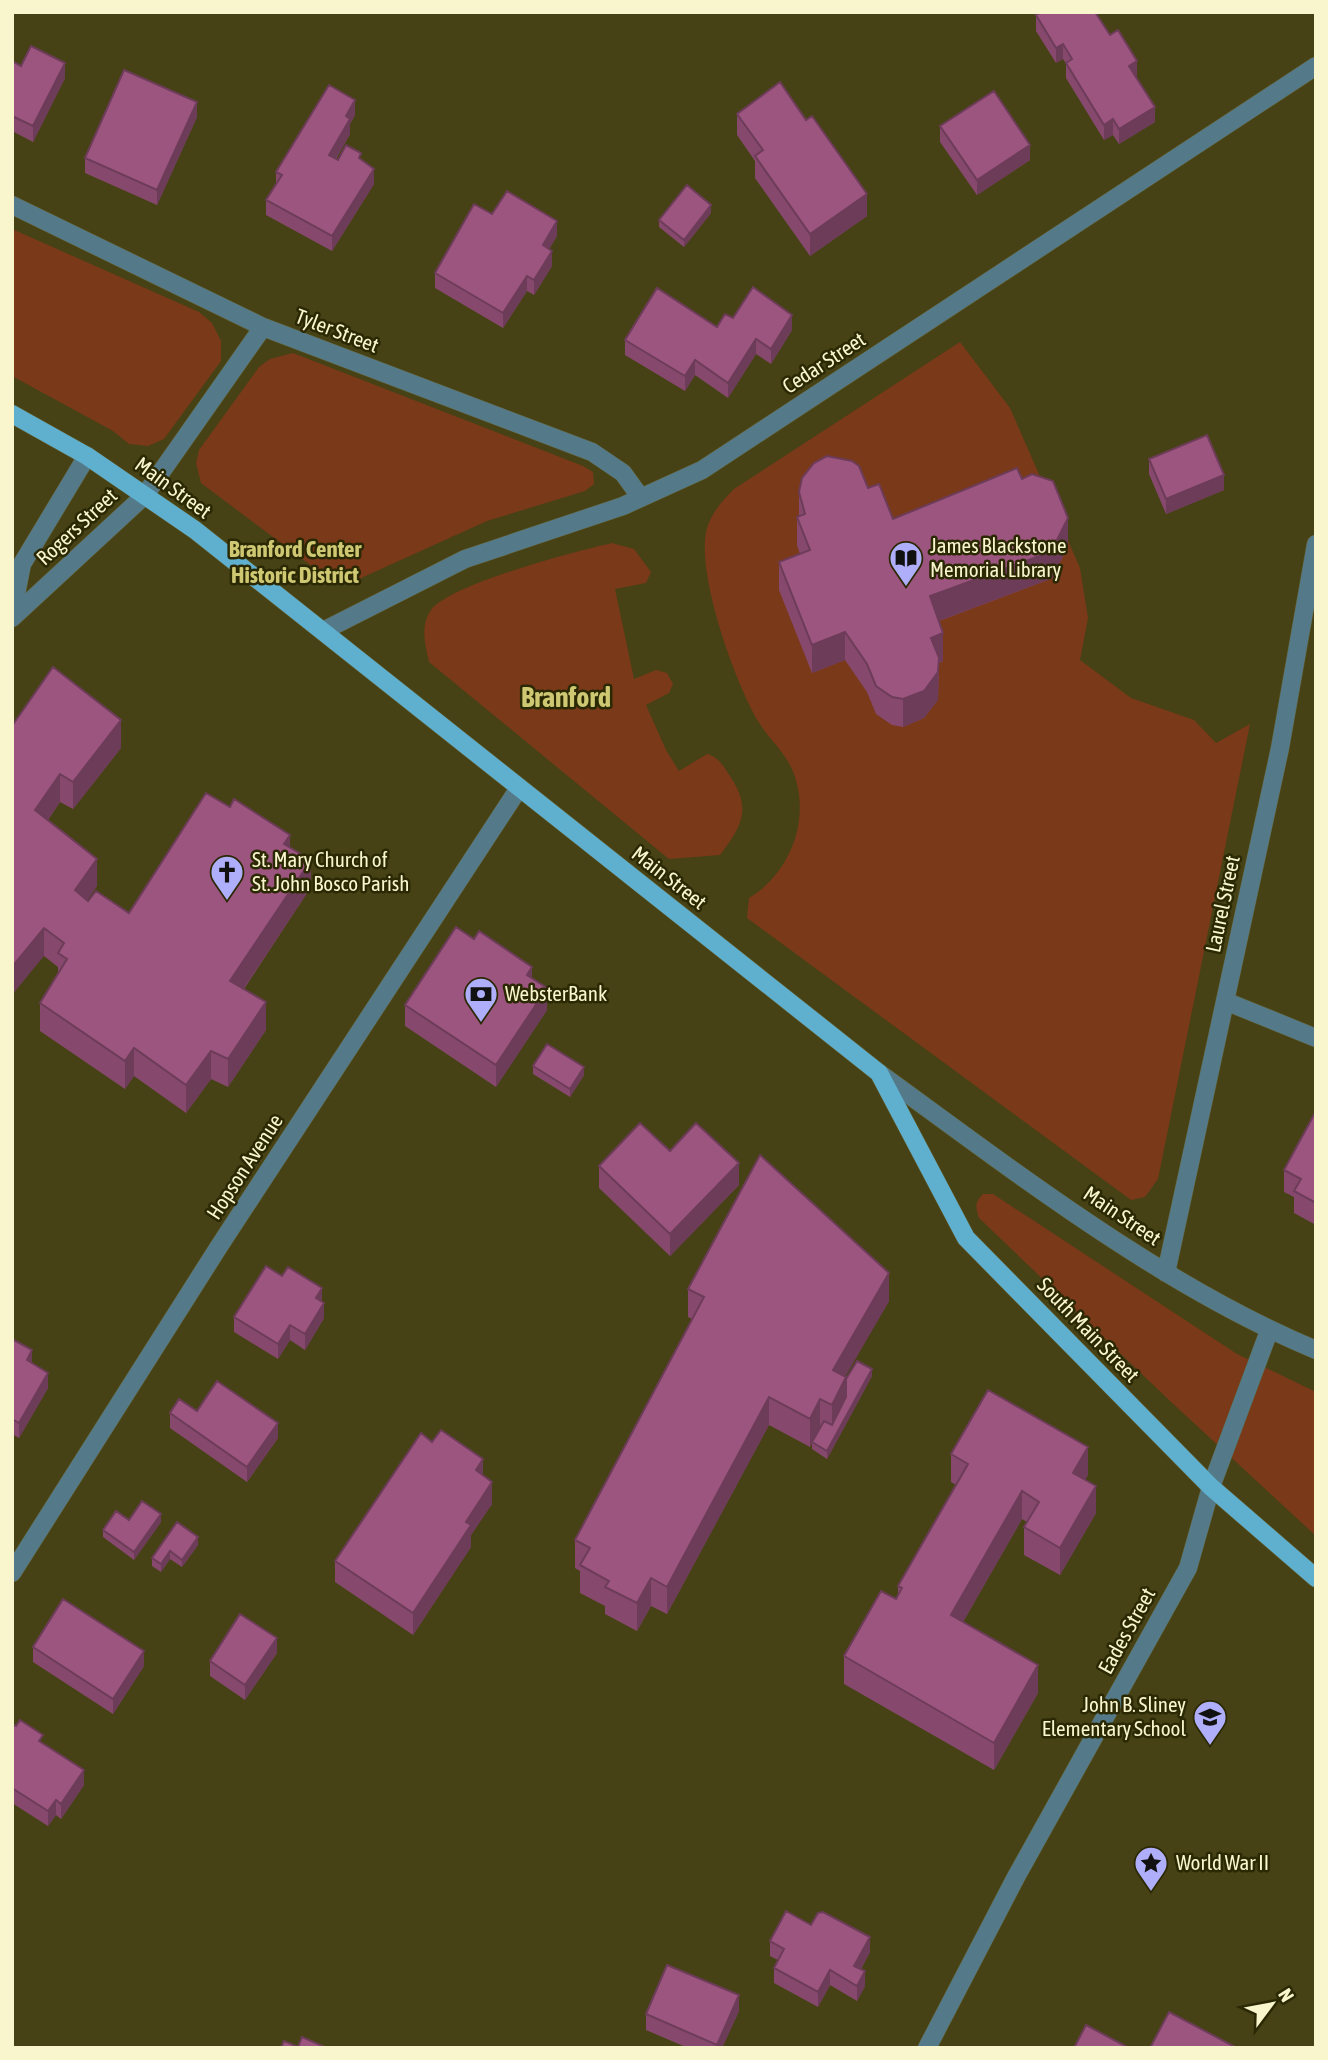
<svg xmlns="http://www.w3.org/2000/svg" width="1328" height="2060" viewBox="0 0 1328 2060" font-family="'Asap Condensed',sans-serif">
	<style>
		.green { fill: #7a3919 }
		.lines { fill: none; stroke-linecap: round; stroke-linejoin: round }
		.minor-casing { stroke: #635f32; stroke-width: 19 }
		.major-casing { stroke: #635f32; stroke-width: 19 }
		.minor { stroke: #547a89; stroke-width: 18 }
		.major { stroke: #5fb0cf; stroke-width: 18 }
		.wall { fill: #86496d }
		.shaded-wall { fill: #6d3c59 }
		.building { fill: #9c557f; stroke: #6d3c59; stroke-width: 2 }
		.labels { text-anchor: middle; stroke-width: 5; stroke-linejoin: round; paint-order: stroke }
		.street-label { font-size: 21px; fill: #f9f6cd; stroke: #2b2804 }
		.poi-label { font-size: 21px; fill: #f9f6cd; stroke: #2b2804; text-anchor: start }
		.neighbourhood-label { font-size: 23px; font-weight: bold; fill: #cec873; stroke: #2b2804 }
		.district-label { font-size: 28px; font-weight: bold; fill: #cec873; stroke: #2b2804 }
	</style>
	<rect width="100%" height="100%" fill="#464215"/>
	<path class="green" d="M12 229 199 312 212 323 221 341V361L164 439 148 446 129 444 113 431 12 376Z
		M960 342 1010 408 1080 568 1088 618 1080 660 1131 698 1194 720 1216 743 1250 724 1158 1179 1145 1197 1131 1200 747 918 749 898C792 872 812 816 792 769 784 751 768 738 758 721 735 682 695 572 707 528 712 512 723 500 734 489Z
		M293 353 583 466 593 472 594 484 585 491 487 521 350 583 329 579 201 483 196 463 199 450 259 367 270 359Z
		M612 543 634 549 651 572 646 583 615 589 634 679 656 670 667 673 673 684 669 693 646 705 666 750 679 771 707 754C719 757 723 766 730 776 752 809 742 826 720 855L669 859 429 662C425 644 420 626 431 610 450 584 577 551 612 543Z
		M983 1194H993L1237 1354 1316 1392V1536L1169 1400 979 1218C975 1207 975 1202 983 1194Z"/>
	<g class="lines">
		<defs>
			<path id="minor" d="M12 205 263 327 592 452 623 473 641 498
				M12 615 22 564 87 456
				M12 618 145 495 263 327
				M323 631 465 559 623 506 702 470 1316 66
				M1225 1001 1316 1038
				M879 1073C1014 1171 1162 1286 1316 1350
				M1166 1273 1280 748 1316 544
				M12 1573 218 1248 519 788
				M927 2048 1016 1877 1188 1568 1211 1487 1269 1331"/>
			<path id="major" d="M12 414 87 456 195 530 879 1073 966 1238 1211 1487 1316 1578"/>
		</defs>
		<use href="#minor" class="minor-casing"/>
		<use href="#major" class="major-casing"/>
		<use href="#minor" class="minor"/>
		<use href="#major" class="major"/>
	</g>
	<path class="wall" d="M1036 15 1110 35 1137 76 1136 77 1155 122 1119 144 1113 135 1104 140 1066 78V63L1063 59 1056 63 1036 31Z
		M12 61 21 66 65 78 33 142 12 131Z
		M737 114 867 216 810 256 755 178V161L737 135Z
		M355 115 350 124V134L336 159 338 160H361L374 184 332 251 266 215V200L276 185V172Z
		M197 117 157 205 85 173V158Z
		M940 126 1030 160 977 195 940 142Z
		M711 213 684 247 659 227V220Z
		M492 214 557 236 549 249 552 266 534 295 527 291 503 328 435 288V273Z
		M733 318 792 330 771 364 756 354 728 398 695 375 685 391 625 355V340L717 327Z
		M1149 459 1224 490 1166 514 1149 474Z
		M1022 479 1068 546 1057 568 1053 569V578L939 621 943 661 939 663 938 700 924 718 903 727 892 725 876 714 867 692 845 660 812 673 779 590V562L800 554 797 545V517H799V492L868 488 893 519Z
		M12 726 121 748 73 809 60 802 48 820 97 886 87 900 88 901 129 913 290 847 311 887 244 989 266 1030 228 1087 211 1079 186 1113 134 1076 125 1089 40 1031V1003L58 973V967L44 956Z
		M532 978 547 1010 496 1087 405 1026V1005Z
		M533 1066 584 1075 570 1097 533 1074Z
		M1316 1111V1225L1294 1213V1197L1284 1192V1170Z
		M670 1151 739 1185 670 1256 599 1188V1166Z
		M688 1289 889 1301 845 1376 846 1379 872 1376 827 1459 812 1449V1443L810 1447 769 1425 667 1614 651 1606 637 1631 605 1614V1606L580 1593V1571L575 1568V1540L692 1319 688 1317Z
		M322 1302 324 1318 305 1350 290 1340 278 1359 234 1332V1317Z
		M12 1339 32 1363 48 1388 19 1438 12 1434Z
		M170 1413 278 1438 247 1482 170 1428Z
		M951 1454 1088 1475 1085 1479 1096 1513 1060 1575 1024 1555V1527L1027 1522 1022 1519 963 1622 1038 1693 994 1770 844 1684V1656L896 1599 898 1596V1586L956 1485 951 1482Z
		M483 1476 492 1504 471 1535V1547L413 1635 335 1582V1561Z
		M129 1520 161 1522 134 1560 103 1537V1530Z
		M177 1522 198 1545 182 1567 170 1559 161 1572 152 1566V1558Z
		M33 1647 144 1666 113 1714 33 1662Z
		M277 1653 245 1700 210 1676V1661Z
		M12 1724 43 1743 84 1785 61 1819 56 1815 48 1826 12 1803Z
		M811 1925 870 1952 861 1969 865 1986 857 2001 830 1985 818 2007 774 1983V1968L778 1960 770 1956V1941Z
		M739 2011 722 2048H688L646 2030V2014Z"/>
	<path class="shaded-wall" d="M1063 44V59L1056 63V48Z
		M1137 61V76L1129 81V66Z
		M65 63V78L33 142V126Z
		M355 100V115L350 124V134L329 170V155L346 116Z
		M197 102V117L157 205V190Z
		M1155 107V122L1119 144V129Z
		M1113 119V135L1104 140V125Z
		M1030 145V160L977 195V180Z
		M374 169V184L332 251V236Z
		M867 194V216L810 256V234Z
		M711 205V213L684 247V240Z
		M557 221V236L543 260V245Z
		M552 251V266L534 295V280Z
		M527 276V291L503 328V313Z
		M792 315V330L771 364V349Z
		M756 339V354L728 398V383Z
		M695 360V375L685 391V376Z
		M1224 475V490L1166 514V499Z
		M1068 518V546L1057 568 1053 569V578L930 624V596L1048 543Z
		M845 632V660L812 673V645Z
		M943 633V661L939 663 938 700 924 718 903 727V699L931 638Z
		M121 720V748L73 809V782Z
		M60 774V802L35 838V810Z
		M290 835V863L284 844Z
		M97 859V886L75 918V890Z
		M311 860V887L230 1009V981Z
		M44 928V956L12 995V967Z
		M532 967V988L527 975Z
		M547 988V1010L496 1087V1065Z
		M266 1002V1030L228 1087V1059Z
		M134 1048V1076L125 1089V1061Z
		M211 1051V1079L186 1113V1085Z
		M584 1067V1075L570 1097V1089Z
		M739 1163V1185L670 1256V1234Z
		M889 1273V1301L833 1398V1370Z
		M322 1288V1303L316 1298Z
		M324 1303V1318L305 1350V1334Z
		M290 1325V1340L278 1359V1344Z
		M32 1350V1365L27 1360Z
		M872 1369V1376L827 1459V1451Z
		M48 1373V1388L19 1438V1423Z
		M846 1377V1405L832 1433V1405Z
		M769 1397V1425L667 1614V1587Z
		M820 1399V1427L810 1447V1419Z
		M278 1423V1438L247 1482V1467Z
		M1088 1447V1475L1073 1500V1473Z
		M483 1459V1480L476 1470Z
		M492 1482V1504L471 1535V1547L413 1635V1613L466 1522Z
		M1096 1486V1513L1060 1575V1548Z
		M1022 1491V1519L951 1643V1615Z
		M161 1514V1522L134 1560V1552Z
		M198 1537V1545L182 1567V1560Z
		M170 1551V1559L161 1572V1564Z
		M651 1578V1606L637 1631V1603Z
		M277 1638V1653L245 1700V1685Z
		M144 1651V1666L113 1714V1699Z
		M1038 1665V1693L994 1770V1743Z
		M84 1770V1785L61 1819V1804Z
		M56 1800V1815L48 1826V1811Z
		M870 1937V1952L854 1981V1966Z
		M830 1970V1985L818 2007V1992Z
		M865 1971V1986L857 2001V1986Z
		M739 1995V2011L722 2048H717V2045Z"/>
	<path class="building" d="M1041 12H1095L1110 35 1118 30 1137 61 1129 66 1155 107 1119 129 1113 119 1104 125 1066 63 1072 59 1063 44 1056 48 1036 15Z
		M31 46 65 63 33 126 12 116V61L21 66Z
		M124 70 197 102 157 190 85 158Z
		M780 82 806 120 812 116 867 194 810 234 755 156 763 150 737 114Z
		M329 85 355 100 346 116 350 119 329 155 338 160 346 145 361 153 359 158 374 169 332 236 266 200 282 175 276 172Z
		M994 91 1030 145 977 180 940 126Z
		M687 185 711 205 684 240 659 220Z
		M507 191 557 221 543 245 552 251 534 280 527 276 503 313 435 273 474 204 492 214Z
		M753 287 792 315 771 349 756 339 728 383 695 360 685 376 625 340 657 288 717 327 725 314 733 318Z
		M1207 435 1224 475 1166 499 1149 459Z
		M827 456 852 461 859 466 868 488 879 484 893 519 1017 468 1022 479 1032 474 1053 481 1068 518 1057 540 1048 543 1053 551 930 596 943 633 931 638 939 658 938 672 924 691 903 699 892 697 876 686 867 664 845 632 812 645 779 562 810 550 797 517 805 514 799 492 802 478 814 463Z
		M53 667 121 720 73 782 60 774 35 810 97 859 75 890 88 901 96 891 129 913 206 793 230 807 234 799 290 835 284 844 311 860 230 981 266 1002 228 1059 211 1051 186 1085 134 1048 125 1061 40 1003 67 959 58 953 64 943 44 928 12 967V726Z
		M456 927 474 939 479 931 532 967 527 975 547 988 496 1065 405 1005Z
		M547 1044 584 1067 570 1089 533 1066Z
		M1316 1111V1203L1294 1191 1301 1179 1284 1170Z
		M640 1123 670 1151 696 1123 739 1163 670 1234 599 1166Z
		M760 1155 889 1273 833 1370 846 1377 832 1405 820 1399 810 1419 769 1397 667 1587 651 1578 637 1603 605 1587 609 1581 580 1565 590 1548 575 1540 704 1297 688 1289Z
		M266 1266 282 1276 288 1267 322 1288 316 1298 324 1303 305 1334 290 1325 278 1344 234 1317Z
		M12 1339 32 1350 27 1360 48 1373 19 1423 12 1419Z
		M857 1361 872 1369 827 1451 812 1442 824 1421 832 1425 846 1397V1379Z
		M217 1381 278 1423 247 1467 170 1413 179 1399 197 1411Z
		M988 1390 1088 1447 1073 1473 1096 1486 1060 1548 1024 1527 1039 1502 1022 1491 951 1615 1038 1665 994 1743 844 1656 881 1591 896 1599 902 1588 898 1586 968 1464 951 1454Z
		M441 1430 483 1459 476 1470 492 1482 466 1522 471 1525 413 1613 335 1561 421 1433 432 1442Z
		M142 1501 161 1514 134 1552 103 1530 116 1511 129 1520Z
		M177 1522 198 1537 182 1560 170 1551 161 1564 152 1558Z
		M63 1599 144 1651 113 1699 33 1647Z
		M240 1614 277 1638 245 1685 210 1661Z
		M20 1720 43 1735 39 1741 84 1770 61 1804 56 1800 48 1811 12 1788V1724L16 1726Z
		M786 1911 811 1925 818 1913 823 1912 870 1937 854 1966 865 1971 857 1986 830 1970 818 1992 774 1968 784 1949 770 1941Z
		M667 1965 739 1995 717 2045 646 2014Z
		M1169 2012 1237 2048H1150Z
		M1086 2025 1129 2048H1074Z
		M302 2037 325 2047 324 2048H281L284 2041 298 2047Z"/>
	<defs>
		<symbol id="library-pin" viewBox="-11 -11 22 30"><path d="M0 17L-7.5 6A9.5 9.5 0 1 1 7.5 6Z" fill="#afaefa" stroke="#2b2804"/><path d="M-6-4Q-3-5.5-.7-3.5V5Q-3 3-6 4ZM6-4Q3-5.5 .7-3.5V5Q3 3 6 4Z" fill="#111"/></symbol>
		<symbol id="church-pin" viewBox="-11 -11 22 30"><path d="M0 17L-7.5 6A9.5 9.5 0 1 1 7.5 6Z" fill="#afaefa" stroke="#2b2804"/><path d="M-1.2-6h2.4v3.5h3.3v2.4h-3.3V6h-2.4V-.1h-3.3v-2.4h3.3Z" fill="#111"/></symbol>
		<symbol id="bank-pin" viewBox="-11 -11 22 30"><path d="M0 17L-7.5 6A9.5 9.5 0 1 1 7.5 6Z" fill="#afaefa" stroke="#2b2804"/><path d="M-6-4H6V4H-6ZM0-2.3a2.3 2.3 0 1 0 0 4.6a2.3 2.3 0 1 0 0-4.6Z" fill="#111"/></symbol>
		<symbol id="school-pin" viewBox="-11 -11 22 30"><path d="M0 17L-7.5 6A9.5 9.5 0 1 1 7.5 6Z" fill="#afaefa" stroke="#2b2804"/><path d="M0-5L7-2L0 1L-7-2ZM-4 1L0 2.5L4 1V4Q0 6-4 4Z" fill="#111"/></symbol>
		<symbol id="sight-pin" viewBox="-11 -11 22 30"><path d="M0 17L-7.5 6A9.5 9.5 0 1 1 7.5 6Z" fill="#afaefa" stroke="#2b2804"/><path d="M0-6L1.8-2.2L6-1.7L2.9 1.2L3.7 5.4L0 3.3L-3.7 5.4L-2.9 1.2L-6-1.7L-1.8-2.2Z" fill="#111"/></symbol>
	</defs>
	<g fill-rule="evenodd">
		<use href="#library-pin" x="887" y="539" width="38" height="52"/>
		<use href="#church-pin" x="208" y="853" width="38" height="52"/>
		<use href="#bank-pin" x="462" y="975" width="38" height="52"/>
		<use href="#school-pin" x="1191" y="1698" width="38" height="52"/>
		<use href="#sight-pin" x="1132" y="1844" width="38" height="52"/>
	</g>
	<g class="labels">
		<g class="street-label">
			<text transform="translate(337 331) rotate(21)" y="7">Tyler Street</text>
			<text transform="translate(824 363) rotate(-33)" y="7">Cedar Street</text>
			<text transform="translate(173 488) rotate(36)" y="7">Main Street</text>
			<text transform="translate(77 527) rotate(-43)" y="7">Rogers Street</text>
			<text transform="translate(669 878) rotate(38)" y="7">Main Street</text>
			<text transform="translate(1223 904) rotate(-78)" y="7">Laurel Street</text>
			<text transform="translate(245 1167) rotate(-57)" y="7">Hopson Avenue</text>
			<text transform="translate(1122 1216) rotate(34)" y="7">Main Street</text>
			<text transform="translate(1088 1330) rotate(46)" y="7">South Main Street</text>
			<text transform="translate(1127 1631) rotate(-61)" y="7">Eades Street</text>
		</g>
		<g class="poi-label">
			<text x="930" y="553">James Blackstone<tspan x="930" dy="24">Memorial Library</tspan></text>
			<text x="252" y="867">St. Mary Church of<tspan x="252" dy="24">St. John Bosco Parish</tspan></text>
			<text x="505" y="1001">WebsterBank</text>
			<text x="1186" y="1712" text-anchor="end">John B. Sliney<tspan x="1186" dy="24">Elementary School</tspan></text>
			<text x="1176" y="1870">World War II</text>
		</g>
		<g class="neighbourhood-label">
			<text x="295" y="557">Branford Center<tspan x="295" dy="26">Historic District</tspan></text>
		</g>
		<g class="district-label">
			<text x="566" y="707">Branford</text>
		</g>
	</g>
	<rect width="1328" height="2060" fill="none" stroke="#f9f6cd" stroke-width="28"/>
	<g transform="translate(1272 2004) rotate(58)" stroke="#2b2804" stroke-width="5" paint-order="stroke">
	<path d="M0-5L12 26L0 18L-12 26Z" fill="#f9f6cd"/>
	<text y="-10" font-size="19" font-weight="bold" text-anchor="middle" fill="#f9f6cd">N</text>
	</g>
</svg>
